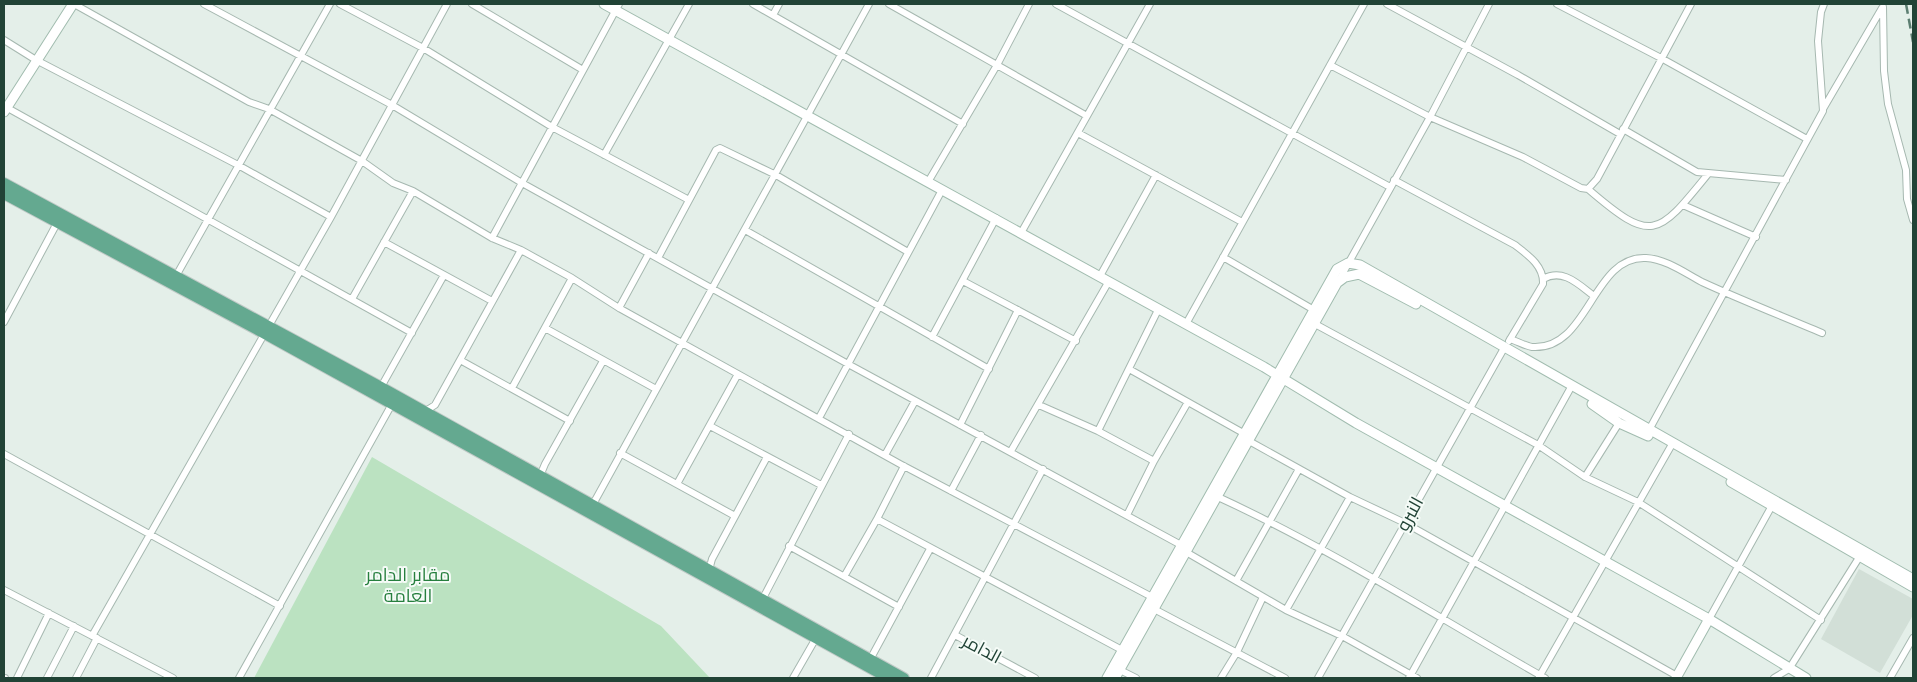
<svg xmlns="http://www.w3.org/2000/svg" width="1917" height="682" viewBox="0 0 1917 682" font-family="'Nunito Sans',Cairo,sans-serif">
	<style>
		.built { fill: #d2dfd7 }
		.green { fill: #bbe2c1 }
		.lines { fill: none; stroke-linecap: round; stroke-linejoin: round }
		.street-casing { stroke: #a6b8b0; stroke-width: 8 }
		.secondary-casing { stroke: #a1bcaf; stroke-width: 11 }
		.primary-casing { stroke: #c1cac7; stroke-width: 12 }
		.street { stroke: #fff; stroke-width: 6 }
		.secondary { stroke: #fff; stroke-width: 9 }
		.primary { stroke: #64a990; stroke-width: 10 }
		.rail { stroke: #5c7e71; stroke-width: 2.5; stroke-dasharray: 10 5; stroke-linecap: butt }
		.labels { text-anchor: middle; stroke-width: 4; stroke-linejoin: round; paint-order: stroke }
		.street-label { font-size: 18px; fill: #214336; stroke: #f5fbf7 }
		.park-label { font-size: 18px; fill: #267f3e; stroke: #f5fbf7 }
	</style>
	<rect width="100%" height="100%" fill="#e4efe9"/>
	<path class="built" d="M1859 569 1913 599V615L1880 673 1821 639Z"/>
	<path class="green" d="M372 457 661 626 710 678H254Z"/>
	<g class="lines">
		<defs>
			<path id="street" d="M74 4 249 102 269 109 362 161 393 183 413 191 492 238 521 250 572 278 619 308 900 464 1152 597
				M204 4 392 105 522 183 848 364 1181 545
				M340 4 423 48 552 127 689 200
				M472 4 583 70
				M753 4 963 124
				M889 4 1087 116 1150 4
				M1056 4 1390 187
				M1387 4 1518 75 1620 134
				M1557 4 1661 58 1807 139
				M1883 7 1884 71 1888 104 1906 170 1907 199 1913 220
				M773 15 779 4
				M4 40 36 60 238 165 331 217
				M1330 65 1430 117 1523 157 1581 188 1588 189 1597 179 1691 4
				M4 106 412 333
				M1823 109 1882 8
				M1623 129 1697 172 1786 180
				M1078 133 1242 222
				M604 155 689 4
				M1394 180 1515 245C1528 255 1544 266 1543 284L1509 341
				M928 182 997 65 1029 4
				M1588 189C1652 244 1657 237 1708 174
				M1683 205 1756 237
				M745 230 989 369
				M1021 233 1087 116
				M492 238 619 4
				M384 242 492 301
				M1223 257 1314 310
				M658 258 716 150 720 148 776 175 908 252
				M176 276 330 4
				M1100 276 1156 175
				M1543 279C1563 268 1578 284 1594 296
				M1339 280 1430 117 1489 4
				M963 281 1076 341
				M352 299 413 191
				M619 308 649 253
				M4 322 57 223
				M1186 324 1364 4
				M1315 324 1538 445 1585 477 1638 502 1821 620
				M545 328 656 389
				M932 337 996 218
				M1510 339C1517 341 1525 346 1532 347 1589 351 1592 255 1646 258 1666 259 1685 273 1702 282 1741 300 1782 316 1822 333
				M460 360 570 421
				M1129 369 1245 434
				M381 387 444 275
				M512 388 572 278
				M1039 405 1098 431 1154 461
				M424 412 435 405 521 250
				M819 418 942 190
				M960 425 1018 310
				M710 426 821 485
				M1649 430 1823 111 1818 41 1821 12 1824 4
				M1098 431 1159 308
				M1249 441 1350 497 1405 523 1677 676
				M1011 451 1109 281
				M620 453 735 516
				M4 454 280 606
				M885 455 915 401
				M540 476 545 464 603 361
				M1585 477 1619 423
				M677 484 738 374
				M951 491 981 435
				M1218 497C1331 549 1437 617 1545 678
				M592 506 869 4
				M1127 515 1154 461 1188 402
				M877 519 904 466
				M789 546 899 607
				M1186 552 1286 610 1342 636 1417 678
				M709 570 712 559 767 457
				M845 575 877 519 1122 650
				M1236 581 1299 469
				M4 590 173 678
				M761 602 849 434
				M1154 609 1285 678
				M1286 610 1350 497
				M1709 619 1774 502
				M955 635 1035 678
				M92 636 331 217 447 4
				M872 661V656L930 549
				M1120 670 1136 678
				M1539 677 1671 446
				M4 678H5
				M17 678 49 613
				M47 678 74 626
				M76 678 97 638
				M239 678 392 404
				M793 678 816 638
				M931 678 1043 469
				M1221 678 1237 652 1263 597
				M1318 678 1503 350
				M1409 678 1570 389
				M1774 678 1789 669 1860 556
				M1890 678 1913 638"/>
			<path id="secondary" d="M604 4 1264 367 1356 423 1709 619 1806 678
				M4 112 73 4
				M1592 404 1619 423 1648 436
				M1731 482 1913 587
				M1107 678 1337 269 1348 263 1360 265 1913 579
				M1115 678 1337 283 1345 277 1359 274 1416 304
				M1676 678 1709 619"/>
			<path id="primary" d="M4 183 381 387 904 678
				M4 194 265 334 888 678"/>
		</defs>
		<use href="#street" class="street-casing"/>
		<use href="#secondary" class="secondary-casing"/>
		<use href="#primary" class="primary-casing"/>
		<use href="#street" class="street"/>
		<use href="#secondary" class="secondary"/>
		<use href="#primary" class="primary"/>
		<path class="rail" d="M1906 4 1913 42"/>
	</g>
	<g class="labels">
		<g class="street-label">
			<text transform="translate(1410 514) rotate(-61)" y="6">النبرو</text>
			<text transform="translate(982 649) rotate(28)" y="6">الدامر</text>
		</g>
		<g class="park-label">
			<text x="408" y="581">مقابر الدامر<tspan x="408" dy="21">العامة</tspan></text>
		</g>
	</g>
	<rect width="1917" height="682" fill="none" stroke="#214336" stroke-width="10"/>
</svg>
